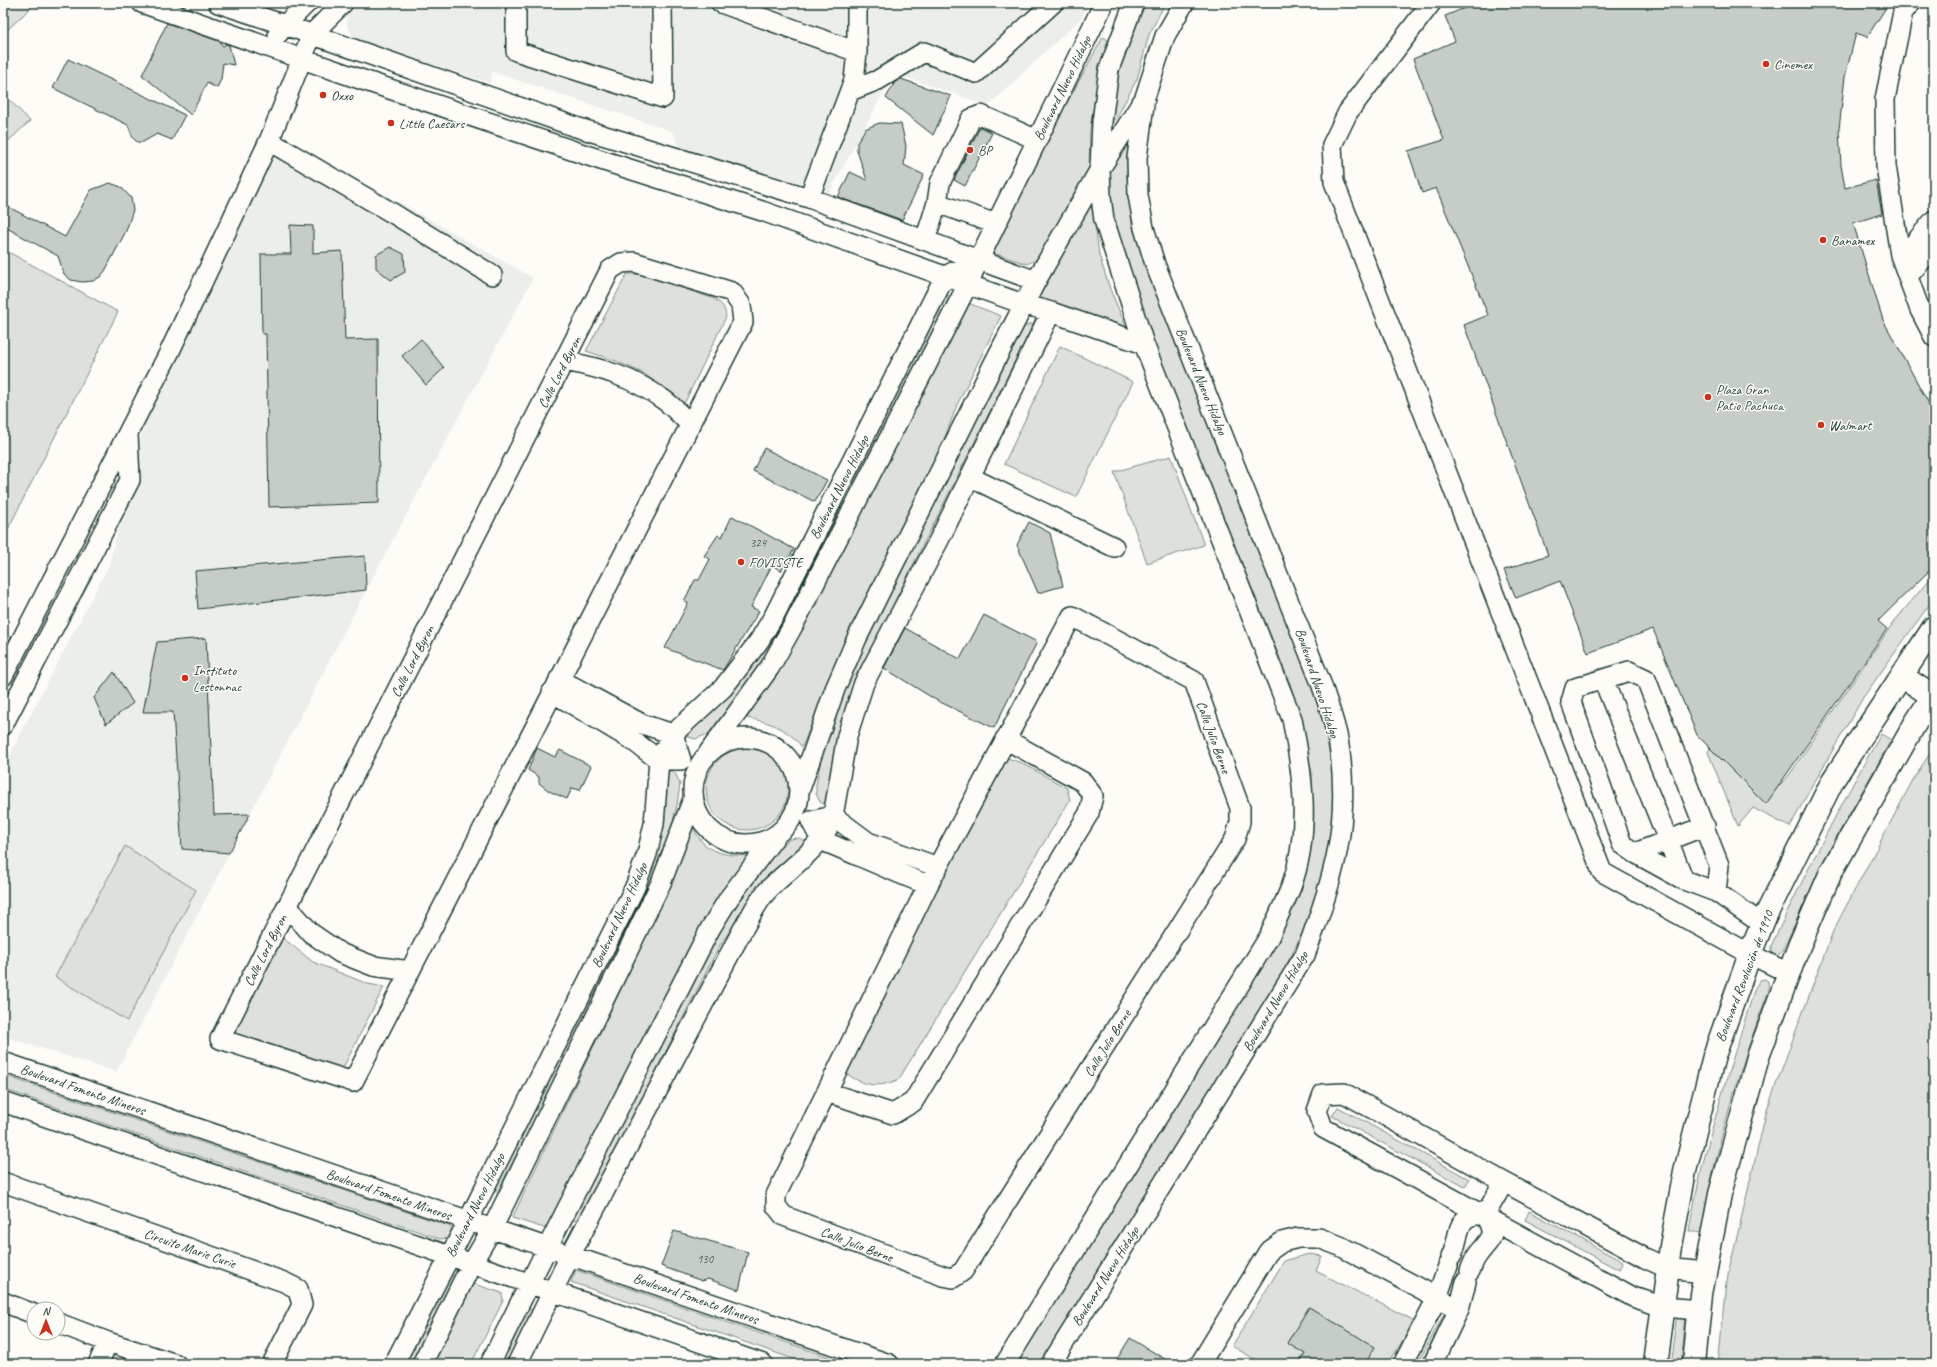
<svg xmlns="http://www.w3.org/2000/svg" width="1937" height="1367" viewBox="0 0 1937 1367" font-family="Caveat,sans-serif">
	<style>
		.built { fill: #eceee9 }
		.green { fill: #dde0db; stroke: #7e8e88 }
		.building { fill: #c6cdc7; stroke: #1f3d34 }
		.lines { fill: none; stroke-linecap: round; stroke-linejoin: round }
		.minor-casing { stroke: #1f3d34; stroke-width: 22 }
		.major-casing { stroke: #1f3d34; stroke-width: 25 }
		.minor { stroke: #fdfcf7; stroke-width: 19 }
		.major { stroke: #fdfcf7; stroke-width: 22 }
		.poi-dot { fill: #c8321e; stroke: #fdfcf7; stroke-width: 1.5 }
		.labels { text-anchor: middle; stroke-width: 3; stroke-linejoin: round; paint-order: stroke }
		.number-label { font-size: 12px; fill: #496159 }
		.poi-label { font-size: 14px; fill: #1f3d34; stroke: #fdfcf7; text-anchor: start }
		.street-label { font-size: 14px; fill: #1f3d34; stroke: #fdfcf7 }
	</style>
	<rect width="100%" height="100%" fill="#fdfcf7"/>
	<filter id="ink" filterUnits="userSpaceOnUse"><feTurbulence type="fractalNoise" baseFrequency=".025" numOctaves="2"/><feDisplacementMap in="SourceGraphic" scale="8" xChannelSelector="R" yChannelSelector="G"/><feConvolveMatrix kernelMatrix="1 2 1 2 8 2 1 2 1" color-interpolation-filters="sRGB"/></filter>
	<g filter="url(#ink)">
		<path class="built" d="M330 3H1090L1081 18 988 106 894 73 828 195 680 148 672 131 492 72 490 83 355 40 347 26V12Z
			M273 137 390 197 533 278 366 590 116 1072 3 1036V767L109 565 144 424Z"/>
		<path class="green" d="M3 3H36L5 32 3 30Z
			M1143 3H1165L1149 35 1137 79 1109 132C1115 87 1122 44 1143 3Z
			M1103 37 1108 40 1096 93 1090 129 1089 170 1038 259 1027 264 993 253 1039 154Z
			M3 93 30 121 3 146Z
			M1128 131 1127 176 1132 224 1146 267 1309 677 1323 723 1333 770 1334 807 1329 856 1318 900 1275 989 1041 1364H1016L1278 940 1312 809V774L1302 728 1290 684 1138 303 1112 217 1109 171Z
			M1092 200 1099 255 1110 289 1127 329 1039 297Z
			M3 249 118 312 3 539Z
			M627 274H639L712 298C722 303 725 307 726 317L683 406 645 374 616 361 586 351Z
			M944 294 952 297 763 664 708 734 695 739 686 736 687 730 723 697Z
			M968 303 1001 316 957 405 932 471 846 640 802 747C787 728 770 722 747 718L802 626Z
			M1031 323V329L862 667 847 701 837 747 827 805 820 802 816 794V785L824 744 854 662 1024 327Z
			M1060 346 1133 382 1076 497 1004 464Z
			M1171 456 1204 545 1147 563 1114 472Z
			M1934 574V598L1864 696 1807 795 1790 827 1753 808 1738 826 1708 752 1712 745 1767 796 1787 778 1893 623Z
			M1881 734 1891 740 1827 854 1782 952 1776 956 1771 954V946C1805 874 1841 803 1881 734Z
			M1934 747V1364H1718L1728 1275 1767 1109 1833 931 1914 778Z
			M706 789a41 41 0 1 1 82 0a41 41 0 1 1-82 0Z
			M999 755 1022 763 1067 788 1070 800 899 1079C877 1090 859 1085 841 1069Z
			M668 770 675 773 680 784 677 805 665 850 649 893 497 1193 490 1190 641 891 664 777Z
			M693 828C696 833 700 840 704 844 715 855 734 855 748 856L713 907 547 1229 512 1218 670 886Z
			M799 838 807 842 747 906 720 945 579 1222 573 1220 712 944 735 907 781 846 790 839Z
			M125 846 196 890 127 1021 55 977Z
			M279 935 313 962 368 984 384 987 343 1068 335 1069 237 1035 234 1031Z
			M1765 979 1768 981 1769 990C1739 1069 1715 1149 1701 1233L1689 1231C1703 1148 1730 1068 1755 988L1760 980Z
			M3 1075 449 1226 453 1232 449 1238 440 1239 3 1089Z
			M1338 1107 1469 1179 1465 1187 1332 1116Z
			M1529 1211 1623 1262 1619 1270 1525 1220Z
			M1309 1254 1322 1256 1316 1271 1415 1321 1388 1364H1263L1232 1346 1284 1261Z
			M576 1270 849 1364H808L571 1282Z
			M452 1274 455 1279 412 1364H403L447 1277Z
			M474 1284 502 1293 503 1301 471 1364H431L469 1287Z
			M530 1308 533 1314 508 1364H500L527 1311Z
			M1444 1314 1450 1318 1424 1364H1417Z
			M1677 1314 1686 1316 1681 1364H1670Z
			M114 1353 149 1364H110Z"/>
		<path class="building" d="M1477 3H1889L1867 37 1856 33 1845 77 1839 129 1841 165 1845 188 1876 180 1882 214 1853 223 1883 320 1934 413V566L1878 621 1887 629 1766 804 1697 735 1653 629 1588 653 1560 581 1516 598 1504 570 1548 555 1464 325 1488 315 1436 188 1422 193 1408 151 1444 140 1413 59 1455 41 1445 16Z
			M167 23 219 41 223 46 226 44 229 45 234 65 223 63 221 79 217 88 207 83 191 115 142 75Z
			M68 59 185 115 172 140 157 134 143 142H137L133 138 128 125 53 88Z
			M901 79 951 96 933 135 886 98 895 82Z
			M879 123 901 124 906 146 904 165 924 175 902 220 838 197 850 172 867 180 857 151V143L865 129Z
			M980 127 992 133 965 186 954 180Z
			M110 183 121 187 131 198 133 210 126 231 105 271 100 277 93 281 82 282 71 280 64 274 58 256 3 226V204L65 237 91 190Z
			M290 225 313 226V253L342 251 345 340 378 339 379 503 269 507 266 334H262L261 254H291Z
			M390 247 404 254 405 272 391 280 376 268V255Z
			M421 339 444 368 426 385 402 356Z
			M764 448 827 480 815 502 753 471Z
			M732 516 794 549 781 571 772 565 751 607 759 611 723 670 665 648 688 603 684 601 695 580H699L710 559 704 556 718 535 722 537Z
			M1029 522 1050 533 1063 586 1038 593 1017 545Z
			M365 556 366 590 198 609 195 571Z
			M984 615 1037 642 994 728 936 700 884 668 905 628 960 659Z
			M206 638 214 815 250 814 229 853 182 849 173 712H143L157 642Z
			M114 672 133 703 106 724 94 698Z
			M537 748 555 757 560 750 591 766 580 790 572 788 567 799 549 791 539 783V777L528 770Z
			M674 1231 748 1252 739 1290 708 1279 702 1281 661 1266Z
			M1309 1307 1375 1347 1365 1364H1299L1305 1354 1287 1343Z
			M1130 1338 1173 1364H1114Z"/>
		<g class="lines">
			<defs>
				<path id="minor" d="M142 3 357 78 601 160 762 211 1023 304 1051 312 1144 344
					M218 3 285 25 576 127 809 198 1036 281
					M516 3V51L663 98 662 3
					M721 3 857 52V3
					M1431 3 1348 112 1332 145 1334 182 1602 872 1750 954 1790 974
					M1911 3 1903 12 1885 99 1886 166 1900 255 1920 310 1934 337
					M278 34 285 25 307 3
					M850 91 878 80 924 52 976 73 1053 3
					M269 141 394 214 492 275
					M809 198 854 80 857 52
					M937 203 996 224
					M925 240 937 203 940 183 971 119 981 115 1037 140
					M1900 255 1912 246 1934 220
					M634 262 732 292 741 305 743 322 353 1082 220 1039 610 270 621 263Z
					M1908 276 1934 247
					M564 361C602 368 632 377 664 400 674 407 682 417 691 425
					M970 477 1114 547
					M1072 616 1194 681 1240 808V822L1235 839 963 1271 953 1278 943 1276 784 1216 776 1206V1195L928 885Z
					M3 676 169 353 269 141 312 34 343 3
					M1603 679 1684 880
					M552 692 632 740 659 760H681L673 734 642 724 559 679
					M3 725 130 480 128 434
					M693 791a53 53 0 1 1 106 0a53 53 0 1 1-106 0Z
					M709 752 770 667 794 624 968 284 979 259 1104 3
					M800 789 835 689 857 638 993 365 1036 281 1100 169 1142 102
					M1635 853 1705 826
					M928 885C892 871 857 855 821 840L811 821 833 816 868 842 938 867
					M1716 892 1719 865 1646 679 1629 671 1575 688 1571 702 1622 844 1635 853 1684 880 1716 892 1762 924
					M287 906 311 933 340 953 373 966 410 971
					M3 1062 889 1364
					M827 1092 893 1114 913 1102 1089 813 1093 796 1083 782 1005 739
					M3 1102 763 1364
					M3 1182 284 1282 298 1289 302 1305 272 1364
					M1485 1215 1504 1182
					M1451 1257C1462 1235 1453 1213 1485 1215 1500 1237 1488 1240 1477 1256 1474 1260 1472 1266 1470 1271
					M3 1302 34 1314
					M1699 1310 1663 1307 1633 1297 1323 1128 1317 1111 1323 1094 1344 1093 1504 1182 1645 1258 1667 1268 1705 1272
					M58 1323 108 1342 176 1364
					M98 1364 108 1342
					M394 1364 468 1221 635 887 647 854 654 824 659 760 673 734 723 688 759 641 775 614 945 276 979 259
					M422 1364 472 1263 492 1229 661 883 693 799
					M490 1364 547 1248 710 929 729 898 777 834
					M517 1364 570 1256 743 929C751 916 758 900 768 890 791 866 823 848 833 816L847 736 864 683 939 540 1051 312
					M1005 1364 1269 937C1276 921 1284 904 1291 887 1311 832 1303 775 1292 719L1144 344 1104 220 1101 197 1100 169 1102 122 1109 69 1134 3
					M1051 1364 1305 955C1334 879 1352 821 1338 739 1334 720 1327 701 1321 683L1155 264 1144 228 1138 195 1137 158 1145 97 1165 36 1184 3
					M1200 1364 1268 1252 1282 1242 1298 1238H1319L1340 1246 1459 1309
					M1403 1364 1437 1298 1448 1266
					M1433 1364 1459 1309 1466 1282"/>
				<path id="major" d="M1902 676 1932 696
					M1655 1364 1671 1246 1685 1171 1714 1056 1750 954 1765 917 1833 780 1934 627
					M1694 1364 1701 1294 1720 1194 1758 1057 1799 946 1831 872 1916 722 1934 694"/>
			</defs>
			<use href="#minor" class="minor-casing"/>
			<use href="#major" class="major-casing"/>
			<use href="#minor" class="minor"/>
			<use href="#major" class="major"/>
		</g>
	</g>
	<g class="poi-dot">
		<circle cx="1766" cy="64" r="4"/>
		<circle cx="323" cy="95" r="4"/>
		<circle cx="391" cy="123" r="4"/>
		<circle cx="970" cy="150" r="4"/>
		<circle cx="1823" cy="240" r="4"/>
		<circle cx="1708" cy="397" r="4"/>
		<circle cx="1821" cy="425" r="4"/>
		<circle cx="741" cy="562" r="4"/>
		<circle cx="185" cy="678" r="4"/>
	</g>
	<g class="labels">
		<g class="number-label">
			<text x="758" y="547">324</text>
			<text x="705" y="1263">130</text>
		</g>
		<g class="poi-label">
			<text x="1774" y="69">Cinemex</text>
			<text x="331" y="100">Oxxo</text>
			<text x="399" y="128">Little Caesars</text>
			<text x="978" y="155">BP</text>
			<text x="1831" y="245">Banamex</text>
			<text x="1716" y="394">Plaza Gran<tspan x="1716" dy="16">Patio Pachuca</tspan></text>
			<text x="1829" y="430">Walmart</text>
			<text x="749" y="567">FOVISSTE</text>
			<text x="193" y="675">Instituto<tspan x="193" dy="16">Lestonnac</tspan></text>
		</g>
		<g class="street-label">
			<text transform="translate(1062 88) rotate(-64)" y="5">Boulevard Nuevo Hidalgo</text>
			<text transform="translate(559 372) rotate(-63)" y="5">Calle Lord Byron</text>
			<text transform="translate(1202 381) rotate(68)" y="5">Boulevard Nuevo Hidalgo</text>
			<text transform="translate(839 487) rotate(-63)" y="5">Boulevard Nuevo Hidalgo</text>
			<text transform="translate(412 661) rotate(-63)" y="5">Calle Lord Byron</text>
			<text transform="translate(1318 683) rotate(72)" y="5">Boulevard Nuevo Hidalgo</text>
			<text transform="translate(1214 737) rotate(70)" y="5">Calle Julio Berne</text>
			<text transform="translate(619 915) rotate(-65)" y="5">Boulevard Nuevo Hidalgo</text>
			<text transform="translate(265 950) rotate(-63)" y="5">Calle Lord Byron</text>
			<text transform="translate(1744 976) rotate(-69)" y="5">Boulevard Revolución de 1910</text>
			<text transform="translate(1275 1001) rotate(-59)" y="5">Boulevard Nuevo Hidalgo</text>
			<text transform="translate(1107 1043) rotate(-58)" y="5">Calle Julio Berne</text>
			<text transform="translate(83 1089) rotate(19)" y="5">Boulevard Fomento Mineros</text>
			<text transform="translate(389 1194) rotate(19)" y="5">Boulevard Fomento Mineros</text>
			<text transform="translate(475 1205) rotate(-63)" y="5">Boulevard Nuevo Hidalgo</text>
			<text transform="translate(857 1244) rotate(21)" y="5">Calle Julio Berne</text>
			<text transform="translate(190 1248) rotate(19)" y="5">Circuito Marie Curie</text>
			<text transform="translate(1105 1276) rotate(-58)" y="5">Boulevard Nuevo Hidalgo</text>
			<text transform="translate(696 1298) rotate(19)" y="5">Boulevard Fomento Mineros</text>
		</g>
	</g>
	<rect width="1937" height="1367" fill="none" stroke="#fdfcf7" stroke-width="16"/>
	<rect x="8" y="8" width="1921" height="1351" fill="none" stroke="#1f3d34" stroke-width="1.5" filter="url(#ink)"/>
	<g transform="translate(46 1321)"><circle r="19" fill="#fdfcf7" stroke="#a4b0a9"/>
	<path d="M0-3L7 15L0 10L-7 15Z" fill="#c8321e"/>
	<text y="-6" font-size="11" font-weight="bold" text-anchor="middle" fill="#1f3d34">N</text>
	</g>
</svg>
